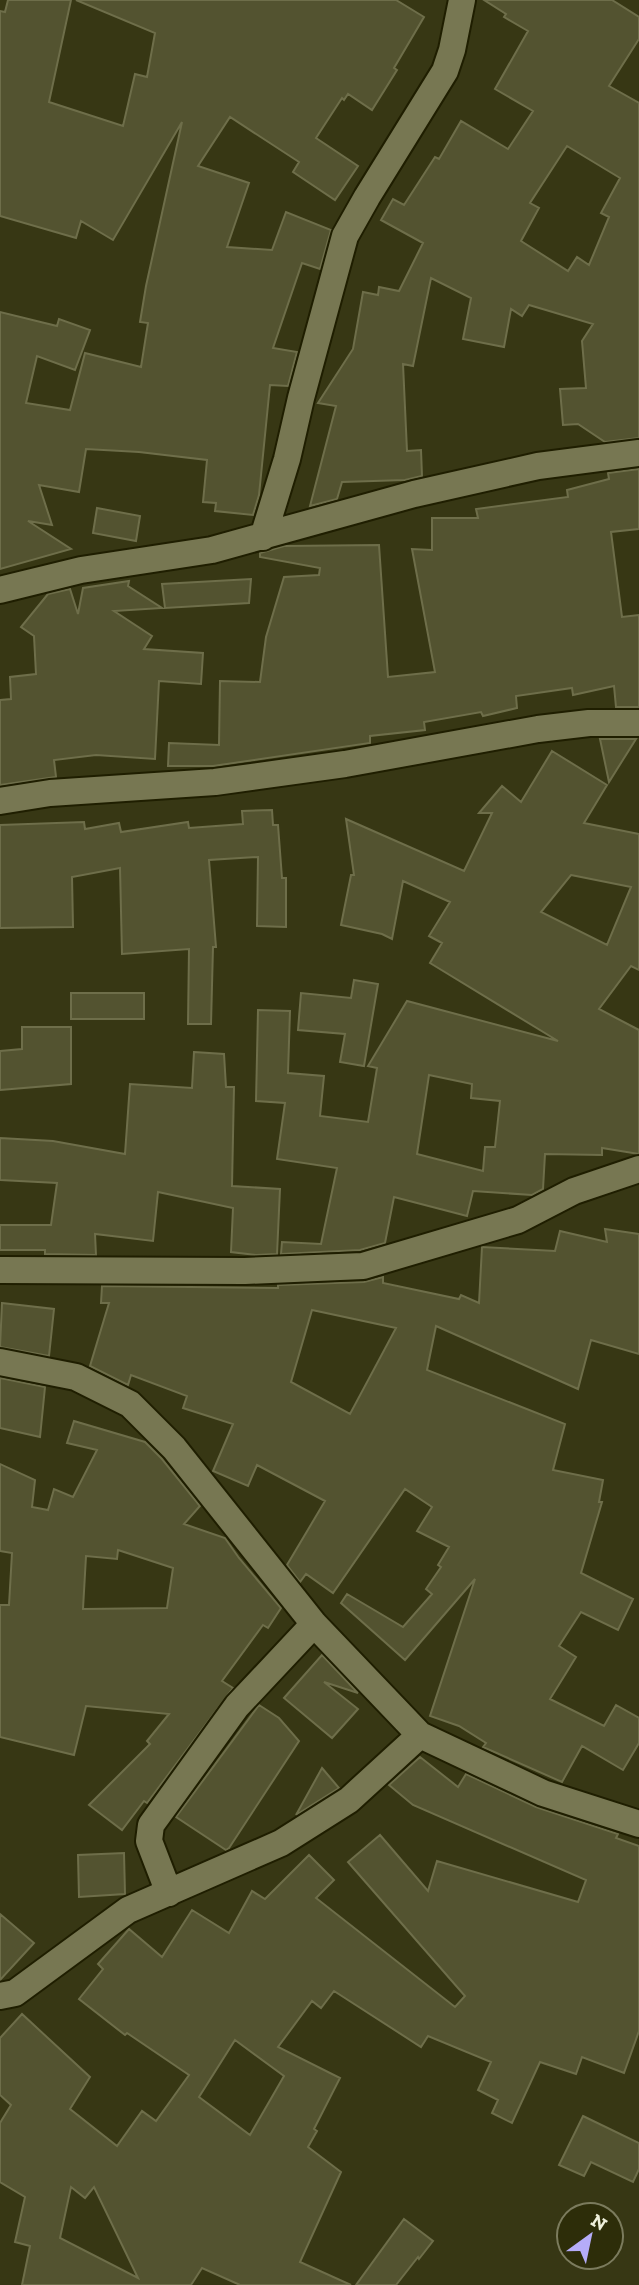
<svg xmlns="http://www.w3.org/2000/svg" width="639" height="2285" viewBox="0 0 639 2285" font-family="'Zilla Slab',serif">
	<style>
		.building { fill: #535330; stroke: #6e6e4a; stroke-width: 2; fill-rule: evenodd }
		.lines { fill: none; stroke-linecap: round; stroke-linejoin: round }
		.minor-casing { stroke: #1f1e00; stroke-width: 30 }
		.minor { stroke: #777752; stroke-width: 26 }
	</style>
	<rect width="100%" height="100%" fill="#373714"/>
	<path class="building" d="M8 0H71L49 102 123 126 135 74 147 77 155 33 76 0H396L424 17 394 68 397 70 372 110 348 94 344 100 342 98 316 138 358 166 335 200 293 172 299 162 230 117 198 166 249 183 227 247 272 250 286 212 331 230 320 269 302 263 273 348 297 352 288 386 270 385 259 495 253 515 215 511 216 503 203 502 207 460 139 452 86 449 79 492 39 485 52 525 28 521 71 549 0 569V312L57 326 59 319 90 330 75 370 37 356 26 403 70 410 85 353 141 367 148 323 140 322 146 286 182 122 113 240 81 221 76 238 0 216V11L5 12Z
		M484 0H612L639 17V39L609 86 639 103V438L605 442 578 424 563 425 560 389 586 388 582 341 593 324 529 305 522 316 511 309 504 347 463 339 471 298 431 278 413 366 403 364 407 451 421 450 422 476 405 480 342 482 337 499 310 506 336 406 318 403 353 349 363 292 378 295 379 287 399 291 423 243 381 220 393 199 404 205 435 157 439 159 461 121 508 149 533 111 495 89 528 31 504 17 506 14ZM567 146 620 178 601 213 609 217 589 265 577 257 568 271 521 241 539 208 530 203Z
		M639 469V529L611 532 622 617 639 615V707H616L614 686 573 695 572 688 516 696 517 708 483 716 481 712 424 722 425 730 370 736V743L213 766H168L169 743 219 745 220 681 260 682 266 637 284 577 319 575 320 568 260 557V553L284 546 379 545 388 677 435 672 412 549 432 550V518H478L476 509 568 497 567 490 609 479 608 473Z
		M97 508 140 516 136 541 93 533Z
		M251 579 249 603 165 608 162 584Z
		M129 581 128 586 162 608 114 611 152 636 144 649 203 653 201 684 159 681 155 759 96 755 54 760 56 777 0 785V700L11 699 10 677 36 674 34 636 21 627 48 594 70 589 78 614 83 588Z
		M600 739H636L609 782Z
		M552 751 607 785 584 823 639 834V970L631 966 599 1009 639 1030V1154L602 1148V1155L545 1154 543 1189 532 1195 473 1191 467 1216 394 1197 385 1243 360 1250 281 1254 282 1242 321 1244 337 1168 277 1159 285 1103 256 1101 258 1010 290 1011 288 1073 324 1076 320 1116 368 1122 377 1068 368 1066 407 1001 558 1041 430 963 442 943 429 936 450 902 403 881 392 939 382 934 341 925 351 875H354L346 819 464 871 492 813H479L502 786 521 802ZM571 875 631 887 607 945 541 912ZM429 1075 472 1084 471 1098 500 1101 495 1147H485L483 1171 417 1154Z
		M272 810 273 825H278L282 878H286V927L257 926 258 857 209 860 216 947H213L211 1024H188L189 949 122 954 120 868 72 877 73 927 0 928V825L84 822 85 829 119 823 121 832 188 822 189 828 243 824 242 811Z
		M354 980 378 984 364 1066 340 1062 345 1034 298 1030 301 993 351 998Z
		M71 993H144V1019H71Z
		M22 1027H71V1084L0 1090V1051L22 1049Z
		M194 1052 224 1054 226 1087H234L232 1186 280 1189 277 1254 256 1255 231 1252 233 1208 158 1192 153 1241 95 1234 96 1255 45 1254V1250H0V1225H51L57 1183 0 1180V1138L53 1141 125 1154 130 1084 192 1088Z
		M605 1229 639 1234V1354L591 1340 578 1389 436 1326 427 1370 565 1424 553 1470 603 1480 599 1502H602L581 1573 633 1599 618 1630 581 1612 559 1646 576 1657 550 1699 604 1726 616 1705 639 1718V1743L623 1770 582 1746 562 1782 483 1747 486 1743 459 1726 430 1716 475 1579 405 1660 341 1603 347 1594 403 1627 432 1594 426 1589 441 1567 438 1565 449 1547 417 1531 432 1507 405 1489 333 1593 306 1574 300 1582 287 1565 325 1501 257 1465 248 1486 213 1471 233 1424 183 1408 187 1396 131 1375 128 1385 90 1366 109 1303H101L102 1286 278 1288V1285L364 1282 383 1277V1283L459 1299 461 1295 479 1303 482 1247 555 1251 560 1231 607 1242ZM312 1310 396 1328 350 1414 291 1382Z
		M2 1303 54 1309 49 1356 0 1347Z
		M0 1378 45 1387 40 1437 0 1428Z
		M74 1421 145 1442 162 1459 200 1506 184 1524 225 1538 239 1558 281 1608 268 1628 263 1625 222 1681 233 1688 147 1803 144 1801 122 1830 89 1805 150 1744 147 1741 169 1714 86 1706 74 1755 0 1737V1605H9L12 1553 0 1551V1464L35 1480 32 1507 48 1510 54 1489 73 1497 97 1450 67 1443ZM118 1550 173 1568 167 1608 83 1609 86 1556 117 1559Z
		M322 1655 358 1693 324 1682 358 1709 332 1738 284 1698Z
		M259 1705 279 1718 299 1741 229 1848 226 1850 176 1817Z
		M420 1757 458 1787 466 1774 536 1807 618 1834 616 1838 639 1846V2031L624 2073 582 2057 576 2074 540 2062 512 2123 492 2113 498 2100 478 2090 491 2062 428 2036 421 2047 334 1991 321 2008 312 2001 278 2047 340 2078 314 2129 317 2131 308 2147 341 2172 300 2262 351 2285H240L202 2268 191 2285H22L30 2246 15 2242 25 2197 0 2182V2123L11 2105 0 2095V2038L22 2014 90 2077 70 2109 117 2146 142 2111 156 2121 189 2075 127 2033 125 2035 79 1999 103 1969 98 1964 129 1929 162 1957 192 1910 229 1933 252 1891 265 1899 309 1855 334 1880 316 1898 455 2007 465 1996 348 1862 380 1835 428 1891 437 1861 578 1902 586 1880 413 1805 389 1785ZM235 2040 284 2076 250 2135 199 2097ZM71 2187 85 2198 94 2187 138 2278 60 2238Z
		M322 1768 339 1788 296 1815Z
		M124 1853 125 1894 79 1897 78 1855Z
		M0 1914 34 1943 0 1980Z
		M583 2116 639 2143V2169L633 2182 591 2162 584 2176 559 2165Z
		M404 2219 433 2241 419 2259 418 2257 396 2285H356Z"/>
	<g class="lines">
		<defs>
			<path id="minor" d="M263 537 287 459 301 398 345 236 367 197 445 71 452 50 462 0
				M0 590 81 570 212 550 414 494 538 466 639 453
				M0 801 50 793 215 782 345 764 538 729 589 723H639
				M0 1270 245 1271 363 1266 518 1220 574 1191 639 1169
				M0 1362 76 1377 130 1404 174 1448 314 1624 420 1735 543 1793 639 1824
				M169 1893 149 1841 151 1825 237 1706 314 1624
				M0 1996 15 1993 128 1910 281 1843 349 1800 420 1735"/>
		</defs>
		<use href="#minor" class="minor-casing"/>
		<use href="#minor" class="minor"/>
	</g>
	<g transform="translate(590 2236) rotate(33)"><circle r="33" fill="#2d2d09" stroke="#7b7b5d" stroke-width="2"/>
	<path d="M0-5L12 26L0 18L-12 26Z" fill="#b5acf8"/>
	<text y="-10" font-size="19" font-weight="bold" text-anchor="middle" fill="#eff0dc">N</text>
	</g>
</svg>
